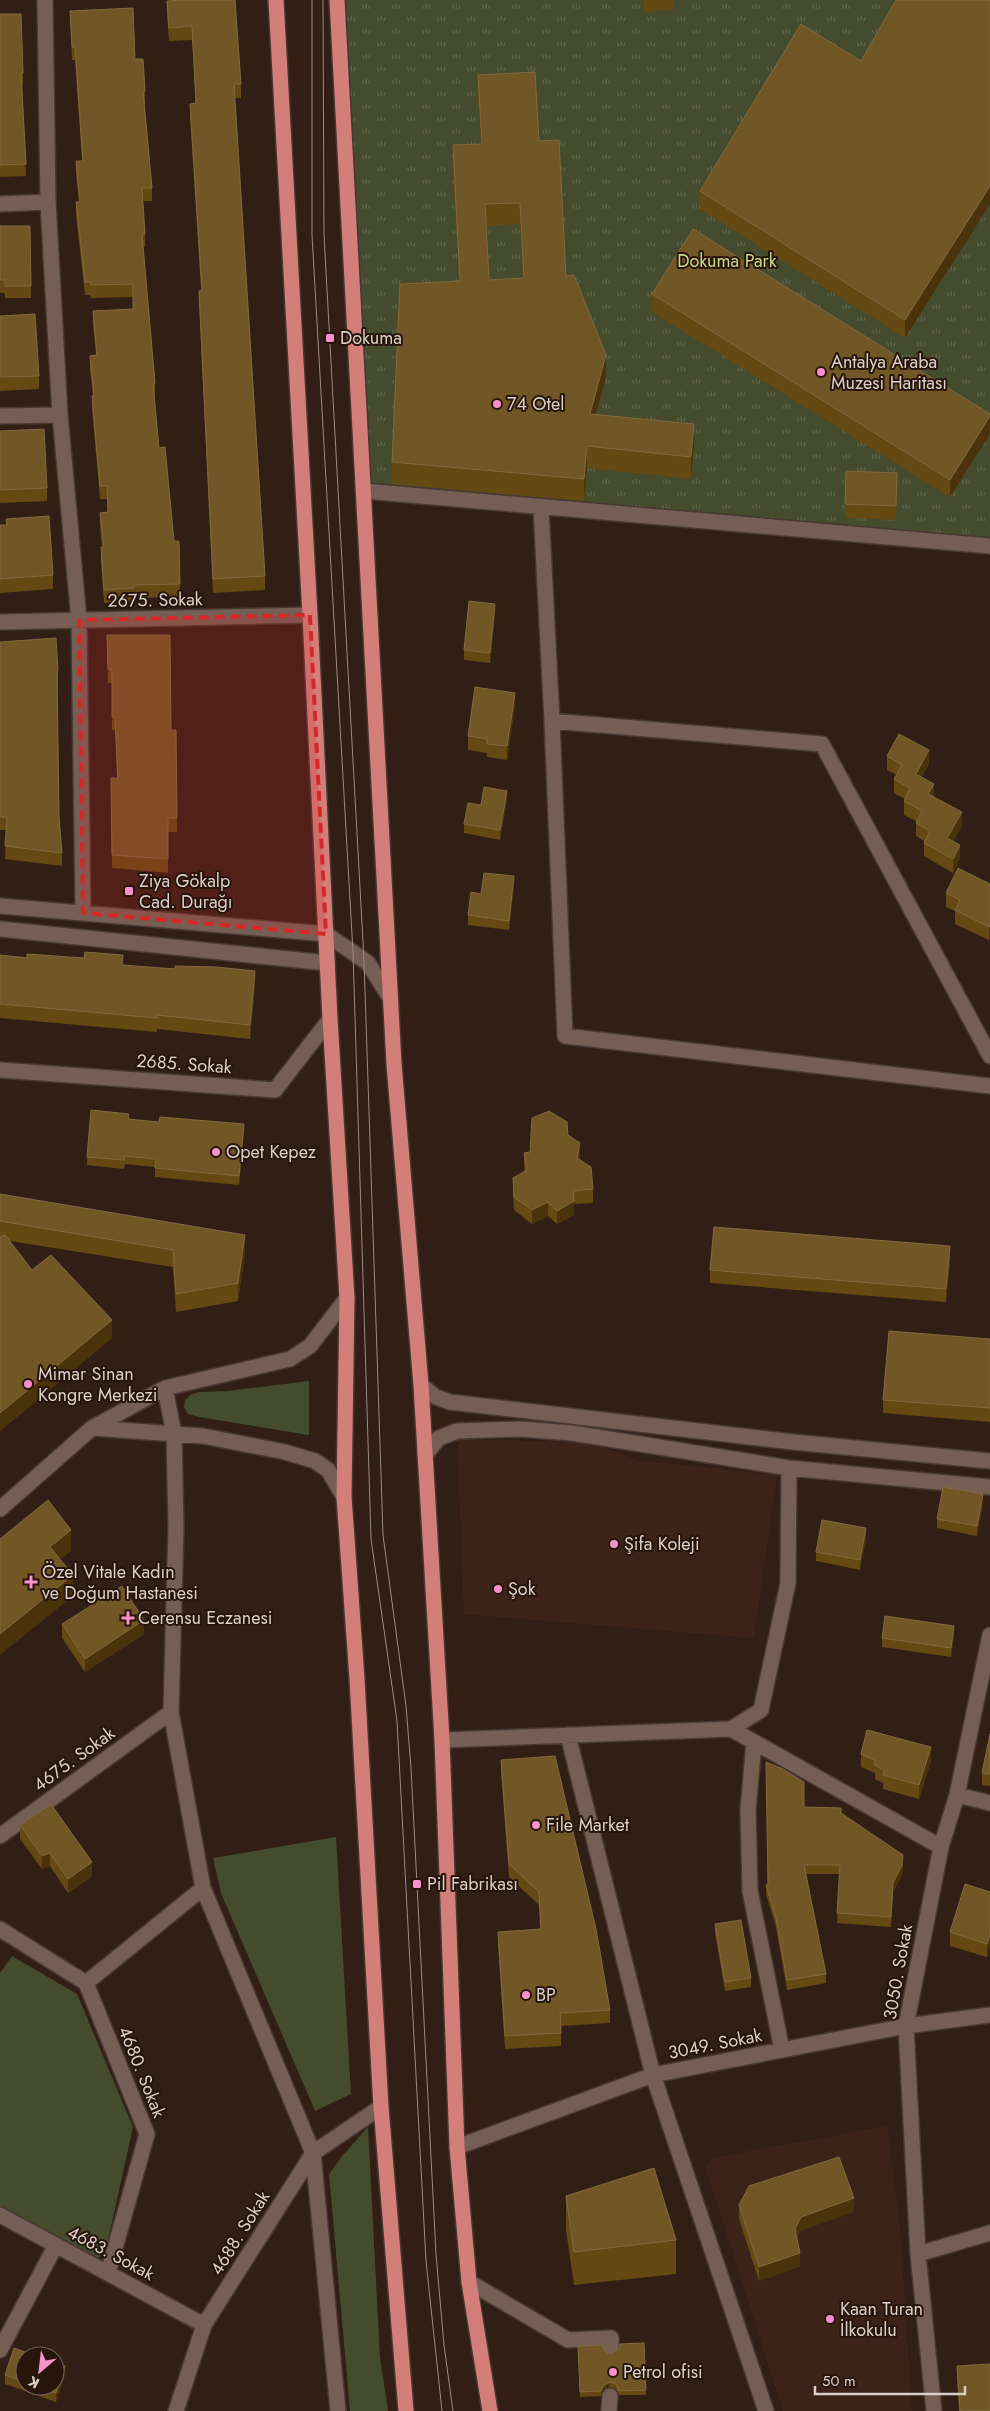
<svg xmlns="http://www.w3.org/2000/svg" width="990" height="2411" viewBox="0 0 990 2411" font-family="Jost,sans-serif">
	<style>
		.built { fill: #3c2317 }
		.grass { fill: #454b2d }
		.park { fill: url(#park-tufts) }
		.lines { fill: none; stroke-linecap: round; stroke-linejoin: round }
		.minor-casing { stroke: #473832; stroke-width: 18 }
		.highway-casing { stroke: #473832; stroke-width: 18 }
		.minor { stroke: #755e54; stroke-width: 15 }
		.highway { stroke: #d37e78; stroke-width: 15 }
		.tram { stroke: #9a8b84; stroke-width: 1 }
		.wall { fill: #644913; fill-rule: evenodd }
		.shaded-wall { fill: #4a320b }
		.building { fill: #715726; stroke: #826a40; fill-rule: evenodd }
		.marked { fill: #d62828; fill-opacity: 0.2; stroke: #d62828; stroke-width: 4; stroke-dasharray: 10 6; stroke-linejoin: round }
		.poi-dot { fill: #f890cb; stroke: #27150c; stroke-width: 2 }
		.labels { text-anchor: middle; stroke-width: 4; stroke-linejoin: round; paint-order: stroke }
		.park-label { font-size: 18px; fill: #c9db89; stroke: #27150c }
		.poi-label { font-size: 18px; fill: #dccfc9; stroke: #27150c; text-anchor: start }
		.street-label { font-size: 18px; fill: #dccfc9; stroke: #27150c }
	</style>
	<defs>
		<pattern id="park-tufts" width="24" height="20" patternUnits="userSpaceOnUse" patternTransform="scale(1.25)"><rect width="24" height="20" fill="#454b2d"/><path d="M3 7l-1-3M5 7V3M7 7l1-3M15 17l-1-3M17 17v-4M19 17l1-3" fill="none" stroke="#5f644a"/></pattern>
	</defs>
	<rect width="100%" height="100%" fill="#311e15"/>
	<path class="built" d="M457 1439 590 1442 638 1460 777 1475 754 1638 464 1614Z
		M887 2126 900 2227 912 2411H783L706 2169 711 2158Z"/>
	<path class="grass" d="M309 1381V1435L199 1417 188 1414 184 1407 185 1401 190 1395 199 1392 227 1391Z
		M336 1837 351 2094 315 2111 221 1893 213 1858Z
		M12 1956 77 1994 133 2127 106 2250 95 2261 0 2206V1973Z
		M368 2127 380 2357 388 2411H350L329 2174 342 2156Z"/>
	<path class="park" d="M340 0H990V546L364 491Z"/>
	<g class="lines">
		<defs>
			<path id="minor" d="M45 0 48 202 60 415 79 620 83 913
				M0 204 48 202
				M0 416 60 415
				M364 491 990 546
				M541 508 552 721
				M0 622 310 615
				M0 906 326 934 368 963 390 998
				M0 929 327 963
				M990 1056 822 744 552 721 565 1036 990 1086
				M0 1070 275 1090 330 1019
				M421 1385 436 1397 450 1402 793 1442 990 1461
				M165 1388 174 1434 176 1527 171 1712 203 1888 313 2153 338 2411
				M92 1428 203 1436 285 1452 315 1461 328 1470 344 1497
				M425 1455 439 1438 457 1431 520 1429 572 1433 789 1468 990 1487
				M0 1509 92 1428 165 1388 290 1359 310 1346 347 1298
				M731 1729 941 1847
				M568 1735 653 2075 766 2411
				M442 1740 731 1729 761 1710 788 1583 789 1468
				M754 1742 748 1810 750 1891 782 2050
				M957 1795 990 1803
				M0 1836 171 1712
				M0 1929 86 1983 147 2134 108 2273
				M86 1983 203 1888
				M457 2147 653 2075 906 2026 990 2015
				M0 2215 204 2325
				M918 2254 990 2233
				M469 2282 568 2340 611 2338V2349
				M0 2350 56 2245
				M176 2411 204 2325 313 2153 381 2107
				M609 2411 610 2396
				M934 2411 918 2254 906 2026 941 1847 957 1795 990 1635"/>
			<path id="highway" d="M276 0 310 615 330 1019 347 1298 344 1497 357 1679 381 2107 406 2411
				M337 0 394 1064 421 1385 442 1740 457 2147 469 2282 490 2411"/>
		</defs>
		<use href="#minor" class="minor-casing"/>
		<use href="#highway" class="highway-casing"/>
		<use href="#minor" class="minor"/>
		<use href="#highway" class="highway"/>
		<path class="tram" d="M312 0V235L353 952 371 1539 397 1721 426 2261 442 2411
			M323 0 324 235 364 960 383 1535 406 1706 411 1768 436 2254 444 2345 453 2411"/>
	</g>
	<path class="wall" d="M183 0 241 84V98H235L265 576V590L213 593 199 304V291L201 290 190 117V104L196 103 192 40 169 41 167 15V1Z
		M644 0H674V10L644 12Z
		M990 0 905 338 700 209V191Z
		M70 11 135 59 145 91V104H144L152 188V201H143L145 234V247H143L155 383V396L154 397 159 448 174 541 180 584V597L134 598V601L104 603 101 560V547H102L100 526V513L108 512 107 499H100L92 409V396H93L90 369V356L96 355 93 324V311L133 309V297L91 298 90 295H85L76 215V202H79L76 174V161H82L75 60H72Z
		M0 14 23 73V85H22L26 176 0 177Z
		M478 75 539 141 566 276 606 377 596 414 694 446 691 479 587 468 584 501 392 484V462L459 281 453 167V145L481 144 478 97ZM520 224 523 278 489 280 486 226Z
		M0 226H30L31 298H5V293H0Z
		M652 294 990 414V434L950 497 652 312Z
		M0 316 39 376V389L0 391Z
		M0 431 47 488V501L0 503Z
		M897 487 896 520 845 518V504Z
		M6 519 53 575V589L0 593V525H6Z
		M495 614 490 663 464 660V650Z
		M107 635 171 730H176L177 832H168V873L112 868 111 778H117L115 730H112V683H108Z
		M0 642 58 671V684H57L59 817 62 853V866L5 859 6 830H0Z
		M515 707 507 760 487 757V753L468 750V736Z
		M887 756 929 764 921 777 934 797 962 826 953 841 960 859 953 873 924 856V841L916 836V821L904 815V801L905 799 894 793V779L897 775 887 770Z
		M507 800 500 840 464 833V824Z
		M990 884V937L989 940 955 924V911L946 907V893Z
		M514 886 509 930 468 925V915L481 894Z
		M0 955 123 965 255 984 250 1039 157 1029V1032L0 1018Z
		M129 1119 244 1133 239 1185 155 1177V1167L125 1164 124 1169 87 1165V1157Z
		M568 1135 580 1157 579 1159 593 1189V1203L574 1204V1215L557 1224 548 1216 532 1224 514 1210 513 1192V1178L525 1172 524 1167V1153L530 1152Z
		M0 1194 245 1253 238 1301 176 1312 173 1267 10 1241 32 1270 112 1338 0 1431Z
		M950 1259 946 1302 710 1283V1270Z
		M990 1339V1422L883 1413V1400Z
		M983 1504 977 1536 937 1528V1519Z
		M866 1538 860 1570 816 1561V1552Z
		M62 1624 144 1634 85 1672 62 1638Z
		M954 1636 951 1657 882 1647V1638Z
		M990 1734V1786L982 1785V1773Z
		M861 1754 931 1761 919 1799 883 1789V1783L875 1779V1773L861 1767Z
		M501 1760 610 2010V2023L561 2026V2046L505 2049 498 1945V1932L540 1929 539 1905 509 1877 501 1773Z
		M804 1807 841 1813 903 1865 902 1875 893 1892 891 1927 837 1923 840 1874H806L826 1974V1983L787 1990 776 1927 766 1894V1885H768Z
		M20 1825 92 1876 68 1893 50 1866 42 1869 20 1839Z
		M990 1892 987 1957 950 1946V1932Z
		M715 1924 751 1978V1987L725 1991 715 1933Z
		M566 2196 676 2240V2274L574 2285 566 2230Z
		M739 2205 854 2212 801 2230 797 2238 800 2266 759 2281 739 2219Z
		M644 2343 646 2395H619L616 2389 610 2387 603 2390 601 2396 580 2397 578 2346 611 2354Z
		M25 2356V2386H55L65 2375 56 2402 5 2384V2375Z
		M957 2366 990 2411H959L957 2379Z"/>
	<path class="shaded-wall" d="M990 186V204L905 338V320Z
		M606 355V377L590 436V414Z
		M990 416V434L950 497V480Z
		M694 424V446L691 479V457Z
		M587 446V468L584 501V479Z
		M495 604V614L490 663V653Z
		M515 693V707L507 760V746Z
		M929 750V764L916 787V774Z
		M934 784V797L928 794Z
		M507 791V800L500 840V830Z
		M962 812V826L947 852V838Z
		M960 845V859L953 873V859Z
		M514 876V886L509 930V921Z
		M990 924V937L989 940V927Z
		M255 971V984L250 1039V1025Z
		M244 1124V1133L239 1185V1176Z
		M580 1143V1157L577 1172V1158Z
		M574 1201V1215L557 1224V1211Z
		M548 1202V1216L532 1224V1210Z
		M245 1235V1253L238 1301V1283Z
		M950 1246V1259L946 1302V1289Z
		M112 1320V1338L0 1431V1413Z
		M983 1494V1504L977 1536V1526Z
		M866 1528V1538L860 1570V1560Z
		M71 1530V1551L50 1568V1547Z
		M73 1575V1596L0 1655V1634Z
		M144 1620V1634L85 1672V1659Z
		M954 1626V1636L951 1657V1648Z
		M931 1747V1761L919 1799V1785Z
		M50 1853V1866L42 1869V1856Z
		M903 1855 902 1875 893 1892 891 1927 893 1883Z
		M92 1862V1876L68 1893V1879Z
		M990 1934V1947L987 1957V1944Z
		M854 2198V2212L801 2230 795 2243V2229L801 2217Z
		M800 2253V2266L759 2281V2267Z
		M65 2366V2375L56 2402V2393Z
		M610 2382V2387L603 2390 601 2396V2391L603 2386Z"/>
	<path class="building" d="M183 0H235L241 84H234L265 576 213 579 199 291 202 290 190 104 196 103 192 26 169 28 167 1Z
		M896 0H990V186L905 320 700 191 801 24 861 61Z
		M133 8 135 59H143L145 91H143L152 188H142L145 234H142L155 383 153 384 159 448 165 447 174 541H179L180 584 134 585V588L104 590 101 547H104L100 513 108 512 107 486H100L92 396H94L90 356 97 355 93 311 133 309V284L91 285 90 282H85L76 202H80L76 161H83L75 47H72L70 11Z
		M0 14H21L23 73H21L26 164 0 165Z
		M535 72 539 141 559 140 566 276 574 275 606 355 590 414 694 424 691 457 587 446 584 479 392 462 400 284 460 281 453 145 482 144 478 75ZM520 203 524 278 489 280 485 204Z
		M0 226H30L31 286H5V280H0Z
		M693 229 990 414V416L950 480 652 294Z
		M35 314 39 376 0 377V316Z
		M44 429 47 488 0 490V431Z
		M846 471 897 473 896 506 845 504Z
		M49 516 53 575 0 579V525H7L6 519Z
		M469 601 495 604 490 653 464 650Z
		M107 635H170L171 730H176L177 818H168V859L112 855 111 778H118L115 717H112V669H108Z
		M56 638 58 671H57L59 817 62 853 5 846 7 817H0V642Z
		M475 687 515 693 507 746 487 744V739L468 736Z
		M899 734 929 750 916 774 934 784 928 794 962 812 947 838 960 845 953 859 924 843 930 831 916 823 922 811 904 801 910 788 894 779 902 765 887 756Z
		M484 787 507 791 500 830 464 824 468 803 481 805Z
		M958 868 990 884V924L989 927 955 910 960 900 946 893Z
		M484 873 514 876 509 921 468 915 471 892 481 894Z
		M85 952 123 955 122 965 175 969V966L216 967 255 971 250 1025 157 1015V1018L0 1004V955L27 958V954L84 958Z
		M91 1110 129 1114 128 1119 159 1122 160 1117 244 1124 239 1176 155 1168 156 1159 125 1156 124 1160 87 1157Z
		M549 1111 567 1122 568 1135 580 1143 577 1158 591 1167 593 1189 573 1191 574 1201 557 1211 548 1202 532 1210 514 1197 513 1178 527 1170 524 1153 530 1152 532 1118Z
		M0 1194 245 1235 238 1283 176 1294 173 1250 0 1221Z
		M714 1227 950 1246 946 1289 710 1270Z
		M5 1235 32 1270 51 1255 112 1320 0 1413V1237Z
		M889 1331 990 1339V1408L883 1400Z
		M943 1487 983 1494 977 1526 937 1519Z
		M48 1500 71 1530 50 1547 73 1575 0 1634V1539Z
		M822 1520 866 1528 860 1560 816 1552Z
		M122 1586 144 1620 85 1659 62 1624Z
		M885 1616 954 1626 951 1648 882 1638Z
		M867 1730 931 1747 919 1785 883 1775 884 1770 875 1765V1760L861 1754Z
		M990 1734V1774L982 1773Z
		M555 1756 596 1929 610 2010 560 2013 561 2033 505 2036 498 1932 541 1929 539 1892 509 1864 501 1760Z
		M766 1762 783 1769 804 1782V1807L841 1808V1813L903 1855 902 1865 893 1883 891 1917 837 1913 840 1865H804L826 1974 787 1980 776 1918 766 1885 768 1884Z
		M51 1804 92 1862 68 1879 50 1853 42 1856 20 1825Z
		M965 1884 990 1892V1934L987 1944 950 1932Z
		M741 1920 751 1978 725 1982 715 1924Z
		M839 2157 854 2198 801 2217 795 2229 800 2253 759 2267 739 2205 749 2186Z
		M654 2168 676 2240 574 2252 566 2196Z
		M644 2343 646 2390 619 2391 616 2384 610 2382 603 2386 601 2391 580 2392 578 2346 602 2345 606 2352 611 2354 619 2349 620 2344Z
		M14 2348 36 2356H25V2382L5 2375Z
		M55 2363 65 2366 56 2393 36 2386H55Z
		M990 2364V2411H960L957 2366Z"/>
	<path class="marked" d="M310 615 326 934 83 913 79 620Z"/>
	<g class="poi-dot">
		<rect x="325" y="333" width="10" height="10" rx="2.5"/>
		<circle cx="821" cy="372" r="5"/>
		<circle cx="497" cy="404" r="5"/>
		<rect x="124" y="886" width="10" height="10" rx="2.5"/>
		<circle cx="216" cy="1152" r="5"/>
		<circle cx="28" cy="1384" r="5"/>
		<circle cx="614" cy="1544" r="5"/>
		<path d="M28.5 1574.5h5v5h5v5h-5v5h-5v-5h-5v-5h5z"/>
		<circle cx="498" cy="1589" r="5"/>
		<path d="M125.5 1610.5h5v5h5v5h-5v5h-5v-5h-5v-5h5z"/>
		<circle cx="536" cy="1825" r="5"/>
		<rect x="412" y="1879" width="10" height="10" rx="2.5"/>
		<circle cx="526" cy="1995" r="5"/>
		<circle cx="830" cy="2319" r="5"/>
		<circle cx="613" cy="2372" r="5"/>
	</g>
	<g class="labels">
		<g class="park-label">
			<text x="727" y="267">Dokuma Park</text>
		</g>
		<g class="poi-label">
			<text x="340" y="344">Dokuma</text>
			<text x="831" y="368">Antalya Araba<tspan x="831" dy="21">Muzesi Haritası</tspan></text>
			<text x="507" y="410">74 Otel</text>
			<text x="139" y="887">Ziya Gökalp<tspan x="139" dy="21">Cad. Durağı</tspan></text>
			<text x="226" y="1158">Opet Kepez</text>
			<text x="38" y="1380">Mimar Sinan<tspan x="38" dy="21">Kongre Merkezi</tspan></text>
			<text x="624" y="1550">Şifa Koleji</text>
			<text x="42" y="1578">Özel Vitale Kadın<tspan x="42" dy="21">ve Doğum Hastanesi</tspan></text>
			<text x="508" y="1595">Şok</text>
			<text x="138" y="1624">Cerensu Eczanesi</text>
			<text x="546" y="1831">File Market</text>
			<text x="427" y="1890">Pil Fabrikası</text>
			<text x="536" y="2001">BP</text>
			<text x="840" y="2315">Kaan Turan<tspan x="840" dy="21">İlkokulu</tspan></text>
			<text x="623" y="2378">Petrol ofisi</text>
		</g>
		<g class="street-label">
			<text transform="translate(155 600) rotate(-1)" y="6">2675. Sokak</text>
			<text transform="translate(184 1064) rotate(4)" y="6">2685. Sokak</text>
			<text transform="translate(74 1759) rotate(-36)" y="6">4675. Sokak</text>
			<text transform="translate(898 1972) rotate(-80)" y="6">3050. Sokak</text>
			<text transform="translate(715 2044) rotate(-11)" y="6">3049. Sokak</text>
			<text transform="translate(142 2072) rotate(68)" y="6">4680. Sokak</text>
			<text transform="translate(240 2233) rotate(-58)" y="6">4688. Sokak</text>
			<text transform="translate(111 2253) rotate(28)" y="6">4683. Sokak</text>
		</g>
	</g>
	<g transform="translate(40 2371) rotate(208)"><circle r="24" fill="#27150c" stroke="#6f5f58"/>
	<path d="M0-4L9 19L0 12L-9 19Z" fill="#f890cb"/>
	<text y="-8" font-size="14" font-weight="bold" text-anchor="middle" fill="#dccfc9">K</text>
	</g>
	<path d="M815 2386v8h150v-8" fill="none" stroke="#dccfc9" stroke-width="2.5"/>
	<text x="822" y="2386" font-size="15" fill="#dccfc9" stroke="#27150c" stroke-width="4" paint-order="stroke">50 m</text>
</svg>
